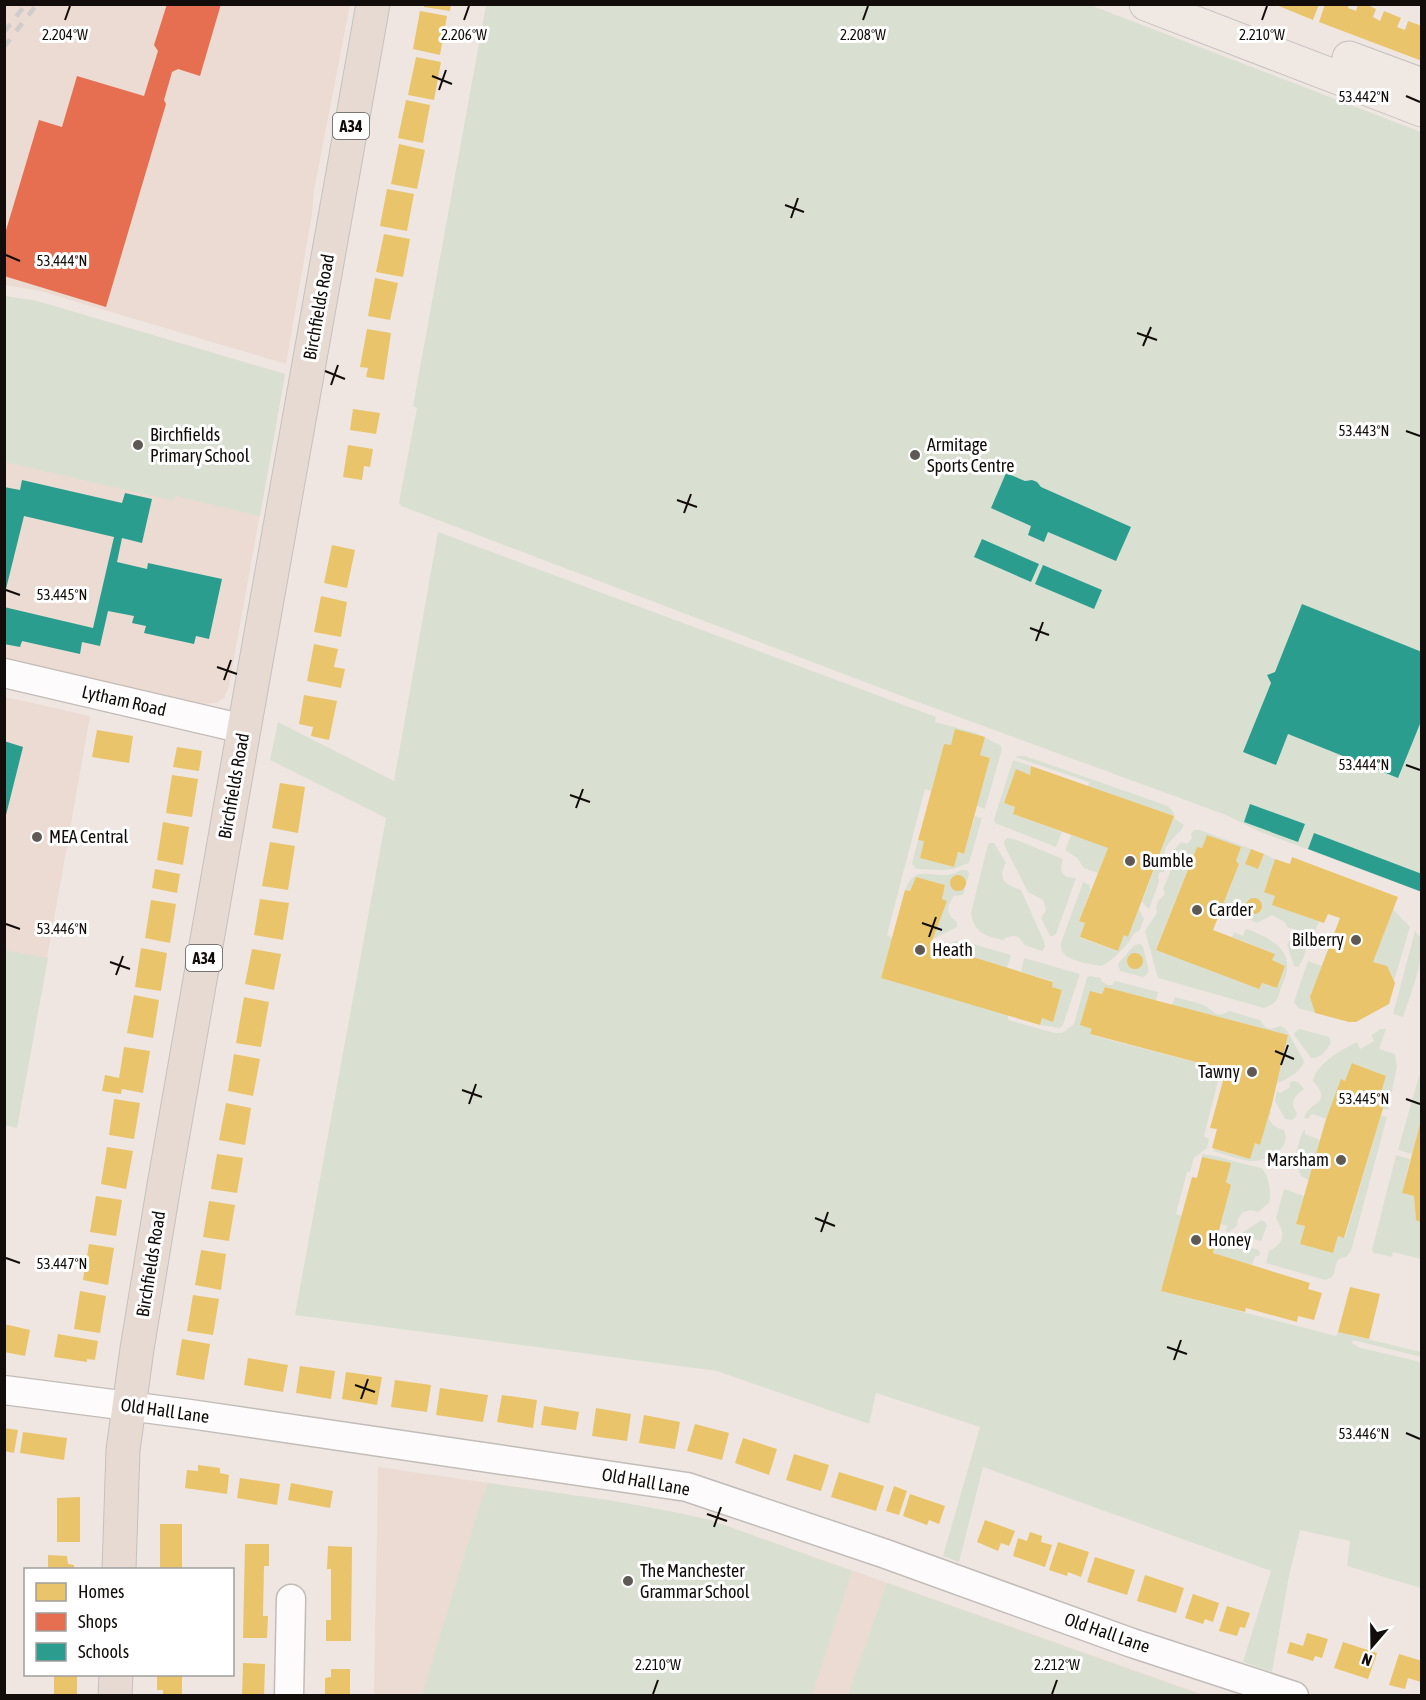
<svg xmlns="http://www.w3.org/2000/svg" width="1426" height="1700" viewBox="0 0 1426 1700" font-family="'Asap Condensed',sans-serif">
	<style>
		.built { fill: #ecdbd2 }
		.green { fill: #d9e0d2 }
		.homes { fill: #e9c46a }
		.shops { fill: #e76f51 }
		.schools { fill: #2a9d8f }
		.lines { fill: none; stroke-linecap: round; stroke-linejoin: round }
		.minor-casing { stroke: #c2bcb8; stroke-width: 31 }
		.major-casing { stroke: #c5c1bf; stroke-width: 35 }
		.highway-casing { stroke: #c5c1bf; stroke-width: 35 }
		.minor { stroke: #fdfbfb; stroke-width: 28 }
		.major { stroke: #f0e8e3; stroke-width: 33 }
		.highway { stroke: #e7dad3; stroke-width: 33 }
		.rail { stroke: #d0cccb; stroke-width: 4.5; stroke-dasharray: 10 10; stroke-linecap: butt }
		.ticks { fill: none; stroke: #120d0a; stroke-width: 2 }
		.poi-dot { fill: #5f5956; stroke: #fff; stroke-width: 2 }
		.labels { text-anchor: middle; stroke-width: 6; stroke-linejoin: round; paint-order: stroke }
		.shield { fill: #fff; stroke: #595654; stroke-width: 1.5 }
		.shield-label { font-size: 16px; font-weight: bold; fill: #120d0a }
		.street-label { font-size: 18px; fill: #120d0a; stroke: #fff }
		.poi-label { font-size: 18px; fill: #120d0a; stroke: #fff; text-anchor: start }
		.ticks-label { font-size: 15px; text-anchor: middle; fill: #120d0a; stroke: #fff; stroke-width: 6; stroke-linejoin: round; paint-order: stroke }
	</style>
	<rect width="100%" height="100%" fill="#efe6e2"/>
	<path class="built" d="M4 5H350L314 190 312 214 286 364 40 291 5 285Z
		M5 296 37 301 285 374 229 686 224 698 216 703 204 704 5 659Z
		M5 697 90 716 17 1128 5 1125Z
		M378 1467 614 1501 710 1520 1204 1695 374 1696Z"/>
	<path class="green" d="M486 5H1090L1421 132V892L1258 831 1226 815 915 701 401 506 399 502 417 408 413 406Z
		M5 296 37 301 285 374 260 516 175 496 174 501 5 462Z
		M438 532 936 717 935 722 976 733 1000 745 1002 749 985 809 977 806 990 758 944 744 931 791 925 789 887 935 892 938 881 978 1008 1015V1020L1055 1033H1062L1074 1024 1087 977 1090 976 1101 978V981L1108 985H1112L1115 981 1158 992 1156 1001 1105 987 1102 994 1090 992 1081 1025 1092 1029 1091 1035 1221 1069 1204 1136 1209 1139 1207 1148 1194 1158 1190 1172H1187L1176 1214 1182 1216 1161 1291 1336 1336 1338 1332 1421 1352V1357L1353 1340 1352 1344 1357 1345V1347L1421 1362V1588L1347 1566 1350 1541 1300 1530 1289 1576 1272 1672 1243 1662 1271 1571 983 1467 959 1562 943 1556 980 1427 876 1393 869 1424 717 1371 295 1315 386 818 270 760 278 722 394 781Z
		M1019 756H1025L1168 806 1174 813 1175 819 1184 825C1180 834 1170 839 1166 848 1162 855 1166 864 1164 872H1160L1158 876 1159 882 1149 909 1142 902 1174 816 1088 786 1089 782 1015 757Z
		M1013 760 1031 766 1030 775 1004 803 1015 807 1014 814 1062 832 1056 847 995 823 994 819Z
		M975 816 982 818 969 863 953 869 945 870 916 869 912 864 918 840 924 841 920 858 954 867 958 853 964 854Z
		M1194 830H1200L1251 849 1245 864 1258 869 1264 854 1275 859 1264 891 1275 896 1273 905 1319 921 1315 932 1307 933 1287 927 1285 922 1272 915 1257 923 1235 913 1236 910 1223 905 1239 864 1236 861 1241 847 1207 835 1202 848 1197 847 1156 949 1259 989 1262 983 1277 988 1285 966 1272 960 1274 953 1232 937 1234 932 1243 936 1245 930 1247 929C1265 936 1290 946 1287 970 1286 976 1283 983 1281 988 1277 1001 1277 1003 1264 1008L1158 978 1145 931 1157 913 1156 908 1158 901 1165 894 1163 889 1170 873 1171 853 1181 842 1187 844 1192 838 1191 834Z
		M1071 835 1108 848 1098 873 1084 868 1077 858 1065 850Z
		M1007 838 1014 839 1063 859C1059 873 1062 877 1076 878L1056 934 1053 936H1050L1041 918 1046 910 1043 900 1028 892 1005 847 1004 842Z
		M989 843H994L1006 863C997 879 1005 885 1021 890L1044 941 1045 947 1042 951 1024 945C1019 934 1012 934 1003 940 985 936 974 933 971 913L987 848Z
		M961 870H967L969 874 963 895 954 896C946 906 946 915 957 922V927L933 939 946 901 942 899 945 885 916 877 910 891 905 890C915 865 927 876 947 875 952 874 957 872 961 870Z
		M1083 882 1090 885 1089 888 1091 889 1079 921 1085 923 1080 938 1118 951 1124 935 1128 937 1139 909 1144 919 1139 931C1132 933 1133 936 1129 942 1122 950 1111 962 1101 966 1087 963 1058 961 1061 943Z
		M1393 909 1410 927 1394 981 1387 966 1373 962Z
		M1415 931C1417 933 1420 936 1421 938 1426 956 1409 999 1403 1017L1393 1014Z
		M1295 937 1304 940C1309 948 1303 961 1298 967L1294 966 1287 944 1290 940Z
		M956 941H963L1011 955 1007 968 942 947Z
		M1140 944 1143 947 1149 971 1146 975 1143 977 1120 971 1118 964 1134 945Z
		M5 950 48 958 17 1128 5 1125Z
		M1024 958 1080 974 1063 1025 1059 1028 1040 1025 1042 1018 1053 1021 1062 990 1052 987 1053 981 1021 972Z
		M1308 961 1322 966 1310 997 1315 1013 1298 1008 1294 1002Z
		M1175 997C1184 1000 1194 1001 1203 1005 1214 1009 1215 1020 1229 1011L1260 1020 1265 1027 1271 1029 1280 1026 1286 1029 1289 1034 1304 1061C1302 1071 1287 1080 1277 1083L1288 1035 1172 1005Z
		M1300 1029 1329 1037 1331 1042C1327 1051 1320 1059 1311 1058L1294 1035 1295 1032Z
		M1381 1029H1386L1379 1049 1395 1054 1397 1067 1388 1110 1383 1109 1387 1095 1381 1093 1386 1076 1353 1063 1345 1081 1341 1080 1326 1119 1312 1114 1308 1119 1304 1118C1309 1101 1334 1104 1313 1081 1316 1064 1341 1050 1357 1042L1360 1049 1374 1041 1371 1035Z
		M1419 1076 1421 1077V1121L1412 1154 1398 1150Z
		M1293 1081 1298 1082 1304 1089C1294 1096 1289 1103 1297 1113L1295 1118 1292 1120 1285 1119 1275 1101 1277 1091 1280 1093 1290 1087 1289 1083Z
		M1270 1111 1271 1112 1269 1118C1272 1126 1276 1128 1284 1130 1293 1148 1266 1162 1251 1161 1238 1160 1225 1154 1213 1151L1214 1149 1250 1159 1255 1143 1260 1145Z
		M1381 1115 1387 1117 1351 1251 1346 1257C1328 1259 1342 1277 1325 1280L1266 1263 1269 1251C1286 1242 1285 1234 1276 1218L1284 1189 1304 1196 1296 1224 1305 1226 1300 1244 1333 1253 1338 1236 1345 1238Z
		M1305 1129V1134L1320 1140 1309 1180 1301 1176 1294 1159 1302 1133Z
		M1202 1154C1224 1156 1242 1165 1262 1168 1269 1177 1272 1193 1269 1203L1258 1212 1250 1210 1242 1213 1238 1219 1237 1226 1229 1232 1225 1231 1227 1226 1221 1224 1231 1185 1226 1182 1230 1163 1202 1157Z
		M1396 1155 1410 1159 1402 1193 1414 1196 1416 1219 1421 1223V1259L1393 1252 1392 1257 1374 1253 1372 1250Z
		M1262 1220 1265 1222 1267 1226 1261 1241 1244 1237 1242 1235 1243 1232Z
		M1217 1237 1258 1250 1260 1252 1259 1256H1255L1252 1265 1213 1253Z
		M488 1483C562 1494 637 1502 710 1520L852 1571 812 1695H422L479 1507Z
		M887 1583 1193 1692 1204 1695H848Z"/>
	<path class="homes" d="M424 4H451L450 11 424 7Z
		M1274 4H1319L1313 20Z
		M1325 4H1349L1348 8 1356 11 1358 4H1366L1376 9 1373 17 1380 21 1384 11 1401 18 1397 27 1405 30 1408 21 1422 26V61L1319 22Z
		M420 11 447 16 440 55 413 49Z
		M416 57 441 62 434 100 408 95Z
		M406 100 430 105 423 143 398 138Z
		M399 144 425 150 417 189 391 184Z
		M387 189 414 194 407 231 380 226Z
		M384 234 410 239 403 277 376 272Z
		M375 278 398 283 390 320 368 316Z
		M367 329 391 333 384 380 366 377 368 368 360 367Z
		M353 409 380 413 376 434 350 430Z
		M348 445 373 449 370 467 364 466 362 480 343 477Z
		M332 545 355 550 347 588 324 583Z
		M321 596 347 602 341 637 314 632Z
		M314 644 338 649 334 667 345 669 341 688 307 681Z
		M304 695 337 701 329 740 311 736 313 727 299 724Z
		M955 729 985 737 980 755 990 758 964 854 958 852 954 867 920 858 924 841 918 840 944 744 951 745Z
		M97 730 133 736 129 763 92 757Z
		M177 747 202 751 199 771 173 767Z
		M1031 766 1174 816 1128 937 1124 935 1118 951 1080 937 1085 923 1079 921 1108 848 1013 814 1015 807 1004 803 1016 769 1030 775Z
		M172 775 198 779 192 817 166 813Z
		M280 783 305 787 298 833 272 828Z
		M163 822 189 827 183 865 157 860Z
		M1207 835 1241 847 1236 861 1239 864 1213 930 1275 954 1272 960 1285 966 1277 988 1262 983 1259 989 1156 950 1197 847 1202 848Z
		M270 842 295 846 288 890 262 886Z
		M1251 849 1264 854 1258 869 1245 864Z
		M1292 857 1398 897 1373 962 1387 966 1395 983 1389 1004 1356 1022H1349L1315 1013 1310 997 1340 918 1328 914 1324 923 1272 905 1275 896 1264 892 1275 859 1290 864Z
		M155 869 180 874 177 893 152 888Z
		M950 883a8 8 0 1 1 16 0a8 8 0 1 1-16 0Z
		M916 877 945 885 942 899 947 901 931 944 1053 982 1052 987 1062 990 1053 1022 1042 1018 1040 1025 881 978 905 890 910 891Z
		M1246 906a8 8 0 1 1 16 0a8 8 0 1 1-16 0Z
		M260 899 289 903 283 940 254 935Z
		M151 900 176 904 170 943 145 938Z
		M141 948 167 953 161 991 135 987Z
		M252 949 281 954 274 990 245 984Z
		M1127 961a8 8 0 1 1 16 0a8 8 0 1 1-16 0Z
		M1105 987 1288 1035 1272 1104 1260 1145 1255 1143 1250 1159 1212 1148 1217 1129 1210 1128 1226 1070 1090 1034 1092 1029 1080 1025 1090 991 1102 994Z
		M134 995 159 1000 153 1038 127 1033Z
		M244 997 269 1002 261 1047 236 1043Z
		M124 1047 150 1051 143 1093 122 1089 121 1094 102 1091 105 1075 119 1078Z
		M234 1054 260 1059 253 1096 228 1091Z
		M1352 1063 1386 1076 1381 1093 1387 1095 1344 1238 1338 1236 1333 1253 1300 1244 1305 1226 1296 1224 1326 1119 1341 1079 1345 1081Z
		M114 1099 140 1103 134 1139 109 1135Z
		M226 1103 251 1108 245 1145 219 1140Z
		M1421 1120H1422V1223L1416 1220 1414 1196 1402 1193Z
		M107 1147 133 1151 126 1189 101 1184Z
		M217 1154 243 1158 237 1193 211 1189Z
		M1202 1157 1231 1163 1226 1182 1231 1185 1213 1253 1310 1283 1308 1289 1322 1293 1314 1320 1298 1316 1297 1322 1246 1308 1245 1312 1161 1291 1192 1177 1197 1178Z
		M96 1196 122 1200 116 1236 90 1232Z
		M209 1201 235 1205 229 1241 203 1237Z
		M89 1244 114 1248 108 1285 83 1280Z
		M201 1250 226 1254 221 1290 195 1285Z
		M1350 1287 1380 1294 1369 1339 1338 1332Z
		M80 1291 106 1296 100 1333 74 1329Z
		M193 1295 219 1299 213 1335 187 1331Z
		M4 1324 30 1330 25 1356 4 1352Z
		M58 1334 98 1341 95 1360 87 1359V1362L54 1357Z
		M182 1339 210 1344 204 1380 176 1375Z
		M248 1358 288 1365 283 1392 244 1385Z
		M300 1366 335 1371 331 1399 296 1393Z
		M346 1372 382 1377 377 1405 342 1399Z
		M395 1380 431 1385 427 1412 391 1407Z
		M440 1388 488 1395 483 1422 436 1415Z
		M502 1395 537 1400 533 1428 497 1422Z
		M544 1406 579 1412 576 1430 541 1425Z
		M596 1408 631 1414 627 1441 592 1436Z
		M644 1415 680 1422 675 1449 639 1443Z
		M695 1424 729 1433 722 1460 687 1451Z
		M4 1428 18 1430 14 1453 4 1451Z
		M23 1432 67 1438 64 1460 20 1453Z
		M743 1438 777 1449 769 1475 735 1463Z
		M794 1454 829 1465 821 1491 786 1480Z
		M198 1465 220 1468V1473L229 1475 227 1494 185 1488 187 1470 198 1471Z
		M839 1472 884 1486 876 1511 831 1497Z
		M240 1478 280 1484 277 1505 237 1498Z
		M291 1483 333 1491 330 1508 288 1500Z
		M894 1486 907 1491 899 1515 886 1511Z
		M910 1494 945 1506 939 1524 929 1520 927 1525 903 1516Z
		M80 1497V1542H57V1498Z
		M985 1520 1015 1531 1009 1546 1001 1543 998 1551 977 1542Z
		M160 1524H182V1570H160Z
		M1030 1532 1042 1536 1041 1542 1052 1545 1045 1567 1013 1556 1018 1538 1027 1541Z
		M1058 1542 1089 1552 1081 1577 1068 1572 1067 1576 1049 1570Z
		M245 1544H269V1566H264L263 1616H268L267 1638H243Z
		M328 1546 352 1547 351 1641H326V1620H331V1569H327Z
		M48 1555 67 1556 68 1564 74 1565V1570H48Z
		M1095 1557 1135 1570 1127 1595 1087 1582Z
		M1145 1575 1184 1588 1176 1613 1137 1601Z
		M1193 1594 1219 1603 1213 1622 1205 1619 1203 1624 1185 1618Z
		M1227 1606 1250 1613 1245 1628 1240 1627 1237 1636 1219 1631Z
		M1307 1633 1328 1639 1322 1658 1315 1656 1313 1661 1287 1653 1290 1642 1303 1646Z
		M1343 1642 1377 1653 1368 1679 1334 1668Z
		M1399 1654 1422 1661 1421 1682 1408 1678 1405 1689 1389 1685Z
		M243 1663 265 1664 264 1696H242Z
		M331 1669H350V1696H325V1678L331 1677Z
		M54 1674H77V1696H54Z
		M157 1674H182V1696H163V1690H157Z"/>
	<path class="shops" d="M167 4H221L200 76 178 69 172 72 164 100 166 104 106 307 4 276V237L39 120 62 127 77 76 144 96 158 51 154 45Z"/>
	<path class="schools" d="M1006 473 1025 481 1032 480 1037 482 1041 487 1131 527 1116 561 1048 532 1044 542 1028 535 1031 526 991 508Z
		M22 480 122 503 125 493 152 499 142 543 122 538 117 562 147 569 148 563 222 579 209 639 196 636 194 644 144 633 146 626 132 623 134 616 108 611 100 646 82 642 80 654 22 641 20 647 4 644V607L93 628 114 537 24 516 4 597V487L20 490Z
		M982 539 1039 564 1031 582 974 557Z
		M1043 565 1102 590 1094 609 1035 584Z
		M1302 604 1422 652V719L1398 778 1288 734 1276 765 1243 752 1271 683 1267 675 1275 672Z
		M4 741 23 747 5 819H4Z
		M1250 804 1305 824 1298 842 1244 822Z
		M1314 833 1422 874V892L1308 849Z"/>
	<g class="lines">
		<defs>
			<path id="minor" d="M4 673 244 729
				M4 1390 190 1414 687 1487 883 1553 1132 1643 1294 1696
				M289 1696 291 1599"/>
			<path id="major" d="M1146 4 1422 110
				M1349 58 1422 85"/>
			<path id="highway" d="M119 1570 123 1450 137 1349 164 1185 244 729 373 4
				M115 1696 116 1674"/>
		</defs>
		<use href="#minor" class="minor-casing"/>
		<use href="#major" class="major-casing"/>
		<use href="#highway" class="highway-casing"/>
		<use href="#minor" class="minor"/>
		<use href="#major" class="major"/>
		<use href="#highway" class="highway"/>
		<path class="rail" d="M4 32 26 4
			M4 47 37 4"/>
	</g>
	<path class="ticks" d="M65 20 70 6M464 20 469 6M863 20 868 6M1262 20 1267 6M432 76 452 84M439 90 446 70M1406 96 1420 102M785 205 804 212M791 218 798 198M6 255 20 261M1137 333 1157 340M1143 346 1151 327M325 371 345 379M331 385 338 365M1406 431 1420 436M677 500 697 507M684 513 691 494M6 590 20 595M1030 628 1049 635M1036 641 1043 622M217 667 237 674M224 680 231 660M1406 765 1420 770M570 795 590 802M576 808 583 789M922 923 942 930M6 924 20 929M929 937 936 917M110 962 130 969M116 975 123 956M1275 1051 1294 1059M1281 1065 1288 1045M462 1090 482 1097M1406 1099 1420 1104M469 1104 476 1084M815 1218 835 1226M821 1232 828 1212M6 1258 20 1263M1167 1347 1187 1354M1174 1360 1181 1340M355 1385 375 1392M361 1399 368 1379M1406 1433 1420 1439M707 1514 727 1521M714 1527 721 1507M653 1694 658 1680M1052 1694 1057 1680"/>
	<g class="poi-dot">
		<circle cx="138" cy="445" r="6"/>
		<circle cx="915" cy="455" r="6"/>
		<circle cx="37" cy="837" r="6"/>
		<circle cx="1130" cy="861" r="6"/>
		<circle cx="1197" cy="910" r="6"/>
		<circle cx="1356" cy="940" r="6"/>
		<circle cx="920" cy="950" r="6"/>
		<circle cx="1252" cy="1072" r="6"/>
		<circle cx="1341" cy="1160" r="6"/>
		<circle cx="1196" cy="1240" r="6"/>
		<circle cx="628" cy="1581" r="6"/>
	</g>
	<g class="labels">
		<g class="shield">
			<rect x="333" y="113" width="36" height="26" rx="4.5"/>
			<rect x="186" y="945" width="36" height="26" rx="4.5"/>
		</g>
		<g class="shield-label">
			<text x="351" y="132">A34</text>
			<text x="204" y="964">A34</text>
		</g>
		<g class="street-label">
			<text transform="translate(319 307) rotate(-80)" y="6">Birchfields Road</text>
			<text transform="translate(124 701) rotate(13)" y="6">Lytham Road</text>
			<text transform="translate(234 786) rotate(-80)" y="6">Birchfields Road</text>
			<text transform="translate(151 1264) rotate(-81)" y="6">Birchfields Road</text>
			<text transform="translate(165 1411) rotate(8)" y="6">Old Hall Lane</text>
			<text transform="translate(646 1482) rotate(10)" y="6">Old Hall Lane</text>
			<text transform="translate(1107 1633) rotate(19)" y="6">Old Hall Lane</text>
		</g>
		<g class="poi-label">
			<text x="150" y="441">Birchfields<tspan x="150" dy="21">Primary School</tspan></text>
			<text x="927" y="451">Armitage<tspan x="927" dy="21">Sports Centre</tspan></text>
			<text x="49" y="843">MEA Central</text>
			<text x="1142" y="867">Bumble</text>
			<text x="1209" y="916">Carder</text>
			<text x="1344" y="946" text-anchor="end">Bilberry</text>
			<text x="932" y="956">Heath</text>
			<text x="1240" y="1078" text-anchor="end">Tawny</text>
			<text x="1329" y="1166" text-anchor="end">Marsham</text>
			<text x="1208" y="1246">Honey</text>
			<text x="640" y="1577">The Manchester<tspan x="640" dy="21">Grammar School</tspan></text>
		</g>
	</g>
	<g class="ticks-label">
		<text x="464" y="40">2.206°W</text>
		<text x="65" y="40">2.204°W</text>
		<text x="863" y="40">2.208°W</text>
		<text x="1262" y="40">2.210°W</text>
		<text x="1364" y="102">53.442°N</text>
		<text x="62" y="266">53.444°N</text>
		<text x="1364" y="436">53.443°N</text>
		<text x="62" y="600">53.445°N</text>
		<text x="1364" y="770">53.444°N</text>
		<text x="62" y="934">53.446°N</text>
		<text x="1364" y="1104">53.445°N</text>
		<text x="62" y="1269">53.447°N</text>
		<text x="1364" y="1439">53.446°N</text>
		<text x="658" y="1670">2.210°W</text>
		<text x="1057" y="1670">2.212°W</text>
	</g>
	<rect width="1426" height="1700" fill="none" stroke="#120d0a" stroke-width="12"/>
	<rect x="24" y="1568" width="210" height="108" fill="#ffffff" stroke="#a09e9d" stroke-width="1.5"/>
	<rect x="36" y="1583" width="30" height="18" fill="#e9c46a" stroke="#a09e9d" stroke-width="1.5"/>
	<text x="78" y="1598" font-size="18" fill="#120d0a">Homes</text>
	<rect x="36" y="1613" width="30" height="18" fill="#e76f51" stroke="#a09e9d" stroke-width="1.5"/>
	<text x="78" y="1628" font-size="18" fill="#120d0a">Shops</text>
	<rect x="36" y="1643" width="30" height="18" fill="#2a9d8f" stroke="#a09e9d" stroke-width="1.5"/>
	<text x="78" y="1658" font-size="18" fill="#120d0a">Schools</text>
	<g transform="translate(1372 1646) rotate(200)" stroke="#ffffff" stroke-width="4.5" paint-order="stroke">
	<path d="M0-4.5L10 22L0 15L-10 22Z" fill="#120d0a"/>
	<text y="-9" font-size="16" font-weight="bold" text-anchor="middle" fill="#120d0a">N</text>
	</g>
</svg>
